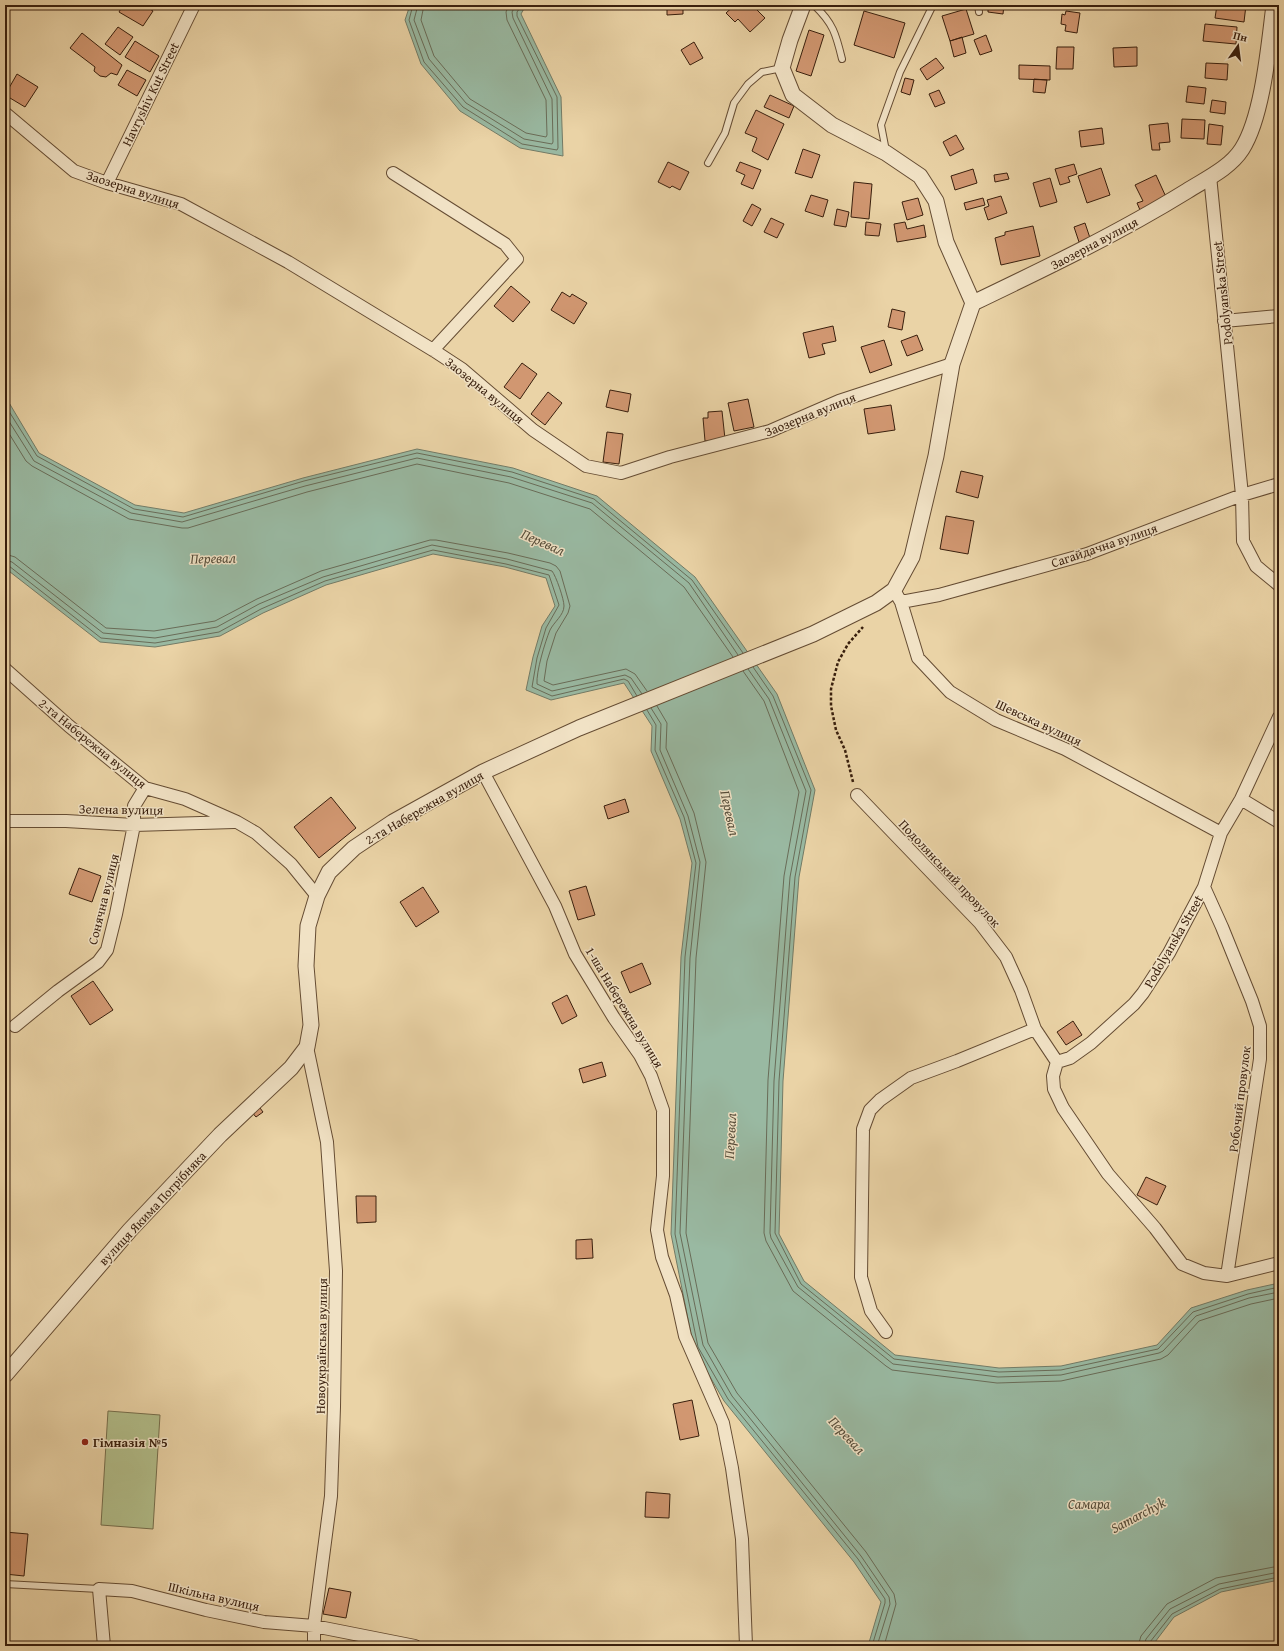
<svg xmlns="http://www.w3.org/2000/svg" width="1284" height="1651" viewBox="0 0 1284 1651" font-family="'Gentium Book Plus',serif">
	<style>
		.green { fill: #b2be8a; stroke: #766e4c }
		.water { fill: #99b9a2; stroke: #737b66 }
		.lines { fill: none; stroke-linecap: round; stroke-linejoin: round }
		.shore { stroke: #696c58; stroke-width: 1 }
		.building { fill: #d19771; stroke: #391f0d }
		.service-casing { stroke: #654c33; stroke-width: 8 }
		.minor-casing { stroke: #654c33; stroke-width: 14 }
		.tertiary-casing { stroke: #654c33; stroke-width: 17 }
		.path { stroke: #391f0d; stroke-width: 2.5; stroke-dasharray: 3 2; stroke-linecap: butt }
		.service { stroke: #f1e2c5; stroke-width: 6 }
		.minor { stroke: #f1e2c5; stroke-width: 12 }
		.tertiary { stroke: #f1e2c5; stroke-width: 15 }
		.poi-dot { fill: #8f2418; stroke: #f1e2c5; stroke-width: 1.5 }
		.labels { text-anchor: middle; stroke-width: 3; stroke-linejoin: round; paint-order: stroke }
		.street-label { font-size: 13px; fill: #391f0d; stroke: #f1e2c5 }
		.poi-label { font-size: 13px; font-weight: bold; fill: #391f0d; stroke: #f1e2c5; text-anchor: start }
		.water-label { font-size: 14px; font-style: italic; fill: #564d3a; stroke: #f1e2c5 }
	</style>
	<rect width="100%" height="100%" fill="#ead3a6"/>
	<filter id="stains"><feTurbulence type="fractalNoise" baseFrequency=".005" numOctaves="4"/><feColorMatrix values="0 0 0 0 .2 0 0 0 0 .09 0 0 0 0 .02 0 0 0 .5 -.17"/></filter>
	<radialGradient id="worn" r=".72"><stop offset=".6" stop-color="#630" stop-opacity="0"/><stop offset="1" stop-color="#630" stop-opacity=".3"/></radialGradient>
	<path class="green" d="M108 1411 160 1415 153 1529 101 1525Z"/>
	<path class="water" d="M410 5H526L521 14 561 97 563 156 520 148 460 111 421 64 405 20Z
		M5 396 39 453 135 505 184 513 303 478 417 449 513 468 597 496 695 577 777 694 815 790 799 877 783 1081 779 1234 804 1281 895 1355 999 1368 1061 1366 1157 1345 1191 1308 1247 1290 1279 1283V1580L1221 1592 1174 1617 1152 1646H868L881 1602 854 1562 724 1401 694 1349 671 1234 681 957 692 863 680 819 651 751 652 726 624 683 551 700 526 690 533 657 542 626 555 606 546 578 505 567 433 554 326 585 263 613 220 636 155 647 100 642 5 568Z"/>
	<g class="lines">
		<path class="shore" d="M413 5 409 20 424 62 463 107 522 144 557 150 558 148 557 97 517 16V12L522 5
			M418 5 414 20 429 59 466 103 524 139 552 144 553 142 552 99 513 18 512 12 516 5
			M424 5 421 20 434 56 470 99 526 133 546 137 547 135 546 100 507 20 506 12 509 5
			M5 405 37 456 134 509 183 517 304 481 417 453 512 472 594 499 692 580 743 653
			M5 415 34 461 131 513 182 522 305 486 417 458 511 477 592 503 689 583 738 655
			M5 427 26 461 32 466 129 519 182 528H188L307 492 417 464 509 483 590 509 684 587 733 657
			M5 554 15 557 106 628 154 631 215 621 257 599 321 571 430 540H436L508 553 550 563 556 566 560 571 570 606 568 613 556 633 547 661 544 681 553 685 626 669 635 674 647 691
			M5 560 12 562 103 633 155 638 217 627 259 604 323 577 432 545 507 559 552 571C556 576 564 599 564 606 564 615 554 622 550 630 545 642 536 672 537 684L552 691 625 675 631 678 642 694
			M5 565 9 566 101 638 155 643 219 632 261 609 325 581 433 550 506 564 549 575 559 605 546 628 537 658 532 687 552 696 624 679 628 681 637 696
			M753 667 773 696 811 790 795 877 779 1081 775 1233 801 1284 894 1359 999 1372 1061 1370 1158 1349 1193 1312 1248 1294 1279 1287
			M748 669 769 699 806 791 790 877 774 1081 770 1233 771 1238 798 1287 893 1364 998 1377 1061 1375 1159 1353 1163 1351 1196 1316 1249 1298 1279 1292
			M743 671 764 701 799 792 784 876 768 1080 764 1233 766 1241 793 1291 886 1366 892 1370 997 1383 1061 1381 1161 1359 1168 1355 1199 1321 1251 1304 1279 1298
			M657 706 667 723 666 748 694 813 706 862 696 958 686 1233 708 1343 737 1393 866 1552 894 1594 896 1604 884 1646
			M651 708 661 724 660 750 688 816 700 862 690 958 680 1233 703 1345 732 1396 861 1556 889 1597 890 1604 877 1646
			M647 710 656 725 655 750 684 817 696 863 685 957 675 1234 698 1347 728 1399 858 1559 885 1599V1603L872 1646
			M1138 1646 1141 1636 1167 1604 1216 1578 1279 1566
			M1144 1646 1146 1639 1170 1609 1219 1584 1279 1572
			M1149 1646 1150 1642 1172 1614 1220 1589 1279 1577"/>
	</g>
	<path class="building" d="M123 5H143L153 11 143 26 119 12Z
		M667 5H683V14L667 15Z
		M735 5H752L765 18 750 32 738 19 735 22 726 13Z
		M988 5H1004L1003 14 988 12Z
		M1028 5H1038V8L1028 7Z
		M1217 5H1246L1244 22 1215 18Z
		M966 9 974 34 950 41 942 16Z
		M864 11 905 23 894 58 854 45Z
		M1066 11 1080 13 1077 33 1065 31 1066 25 1061 24 1062 14 1065 15Z
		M1205 24 1237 27 1236 44 1203 41Z
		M118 27 133 37 120 55 105 44Z
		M809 30 824 35 811 76 796 71Z
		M82 33 122 65 117 75 111 73 106 77 100 76 94 71 95 67 70 48Z
		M986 35 992 51 980 55 974 40Z
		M962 37 966 53 954 57 950 41Z
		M135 41 159 56 150 72 125 57Z
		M694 42 703 58 690 65 681 50Z
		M1057 47H1074L1073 69H1056Z
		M1137 47V66L1114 67 1113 48Z
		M936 58 944 68 927 80 920 69Z
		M1206 63 1228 64 1227 80 1205 78Z
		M1019 65 1050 66V80L1019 79Z
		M127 70 146 80 137 96 118 85Z
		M17 74 38 87 25 107 5 95Z
		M905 78 914 80 910 95 901 92Z
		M1034 79 1047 80 1045 93 1033 92Z
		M1188 86 1206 88 1204 104 1186 102Z
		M939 90 945 103 935 107 929 94Z
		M770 95 794 106 789 118 764 107Z
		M1212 100 1226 102 1225 114 1210 112Z
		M756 110 784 124 768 160 752 151 757 138 745 133Z
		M1182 119 1205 120 1204 139 1181 138Z
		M1168 123 1170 142 1159 143 1160 150H1152L1149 125Z
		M1209 124 1223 126 1221 145 1207 144Z
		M1102 128 1104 144 1081 147 1079 131Z
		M956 135 964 149 950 156 943 142Z
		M803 149 820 155 812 178 795 173Z
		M668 162 689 172 680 190 672 186 670 188 658 182Z
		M740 162 761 170 753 189 741 184 745 175 736 171Z
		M1074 164 1077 174 1068 177 1070 182 1060 185 1055 169Z
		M1101 168 1110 195 1087 203 1078 176Z
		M973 169 977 183 955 190 951 176Z
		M1007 173 1009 179 995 182 994 175Z
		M1156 175 1166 197 1140 210 1137 203 1143 201 1135 185Z
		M1050 178 1057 202 1040 207 1033 183Z
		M854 182 872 184 869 219 851 217Z
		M811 195 828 200 823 217 805 211Z
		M1001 196 1007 213 988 220 984 208 989 206 987 200Z
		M918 198 923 215 907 220 902 202Z
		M983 198 985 205 966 210 964 203Z
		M752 204 761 209 752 226 743 221Z
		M837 209 849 212 846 227 834 225Z
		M771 218 784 224 777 238 764 232Z
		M866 222 881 224 879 236 865 235Z
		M905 222 907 229 924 225 926 237 897 242 894 224Z
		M1085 223 1090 238 1079 242 1074 227Z
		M1033 226 1040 256 1001 265 995 238 1005 235V232Z
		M511 286 530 302 513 322 494 306Z
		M562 292 570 297 572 294 587 303 574 324 551 310Z
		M892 309 905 312 902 330 888 327Z
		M833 326 836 341 822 344 825 354 809 358 803 333Z
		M917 335 923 350 907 356 901 341Z
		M884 340 892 365 870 373 861 347Z
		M522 363 537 374 520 399 504 387Z
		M610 390 631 394 628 412 606 407Z
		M548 392 562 403 545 425 531 414Z
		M748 399 754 427 734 431 728 403Z
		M891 405 895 430 868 434 864 409Z
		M722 411 725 439 705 441 703 418H708V412Z
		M607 432 623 434 619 464 603 462Z
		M961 471 983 476 978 498 956 492Z
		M946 516 974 521 968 554 940 549Z
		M331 797 356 828 319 858 294 827Z
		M625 799 629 812 608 819 604 806Z
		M79 868 101 876 92 902 69 894Z
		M586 886 595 915 578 920 569 891Z
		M423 887 439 912 416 927 400 902Z
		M642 963 651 984 630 993 621 972Z
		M93 981 113 1010 90 1025 71 996Z
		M567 995 577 1016 562 1024 552 1003Z
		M1073 1021 1082 1035 1066 1045 1057 1032Z
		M602 1062 606 1076 583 1083 579 1069Z
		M257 1104 263 1112 256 1117 250 1110Z
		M1146 1177 1166 1186 1157 1205 1137 1195Z
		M356 1196H376V1222L357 1223Z
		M592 1239 593 1258 576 1259V1240Z
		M692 1400 699 1436 680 1440 673 1404Z
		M646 1492 670 1494 669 1518 645 1517Z
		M5 1532 28 1534 24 1576 5 1574Z
		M329 1588 351 1592 346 1618 323 1614Z"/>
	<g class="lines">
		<defs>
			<path id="service" d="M814 5C833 23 836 34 842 59
				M978 5 979 12
				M886 151 881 125 900 72 933 5
				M708 163 725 133 734 103 748 84 762 72 782 68
				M5 1584 99 1589"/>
			<path id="minor" d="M5 113 74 171 107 183 181 204 288 262 433 350 462 369 533 430 586 466 621 473 670 457 770 431 839 401 952 364
				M393 173 505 244 517 259 433 350
				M1210 176 1242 495 1243 541 1256 566 1279 585
				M107 183 194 5
				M1224 321 1279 316
				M894 590 901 602 918 658 950 692 996 720 1065 749 1221 833
				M901 602 939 595 1087 554 1242 495 1279 484
				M5 669 69 726 145 788 185 799 237 822 256 833 291 864 317 896
				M483 772 555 906 575 954 614 1018 640 1055 651 1076 663 1110V1176L657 1230 662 1257 676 1295 685 1336 723 1423 732 1468 742 1539 746 1646
				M857 795 980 923 1006 957 1021 990 1035 1029 1057 1062
				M1241 799 1279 822
				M5 821H66L134 825 234 822
				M1204 887 1222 927 1252 1001 1260 1026V1059L1227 1276
				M15 1026 58 991 98 962 107 950 116 914 134 825V806L145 788
				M307 1047 327 1142 336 1271 334 1407 331 1496 314 1626V1646
				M1057 1062 1070 1058 1091 1043 1134 1004 1143 993 1169 953 1204 887 1221 833 1241 799 1279 717
				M1057 1062 1053 1076 1054 1089 1063 1108 1108 1174 1155 1228 1182 1264 1204 1273 1227 1276 1279 1263
				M886 1332 871 1311 861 1277 863 1129 870 1110 880 1100 911 1078 957 1061 1035 1029
				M104 1646 99 1589 132 1591 206 1610 264 1622 314 1626 415 1646"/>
			<path id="tertiary" d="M803 5 790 40 782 68 793 95 832 125 886 153 920 176 936 201 946 242 973 303
				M973 303C1046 268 1119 233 1187 191 1206 179 1230 168 1242 149 1263 116 1269 44 1274 5
				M5 1375 130 1230 220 1135 291 1068 307 1047 311 1025 306 966 308 926 317 896 329 872 354 848 393 822 483 772 579 728 813 634 876 603 894 590 912 557 936 456 952 364 973 303"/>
		</defs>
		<use href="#service" class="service-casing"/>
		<use href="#minor" class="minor-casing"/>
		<use href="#tertiary" class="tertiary-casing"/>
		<path class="path" d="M853 782 845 750 836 730 831 706V689L838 662 848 644 863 627"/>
		<use href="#service" class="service"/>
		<use href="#minor" class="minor"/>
		<use href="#tertiary" class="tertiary"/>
	</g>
	<circle class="poi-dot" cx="85" cy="1442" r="4"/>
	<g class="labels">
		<g class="street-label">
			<text transform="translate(150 94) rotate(-64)" y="5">Havryshiv Kut Street</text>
			<text transform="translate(133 189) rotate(18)" y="5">Заозерна вулиця</text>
			<text transform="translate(1094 243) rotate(-28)" y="5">Заозерна вулиця</text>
			<text transform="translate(1222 293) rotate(-96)" y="5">Podolyanska Street</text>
			<text transform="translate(485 390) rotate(39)" y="5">Заозерна вулиця</text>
			<text transform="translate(810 414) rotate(-22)" y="5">Заозерна вулиця</text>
			<text transform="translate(1104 545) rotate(-19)" y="5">Сагайдачна вулиця</text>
			<text transform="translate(1039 722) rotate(25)" y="5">Шевська вулиця</text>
			<text transform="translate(93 743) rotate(39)" y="5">2-га Набережна вулиця</text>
			<text transform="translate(424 807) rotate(-30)" y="5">2-га Набережна вулиця</text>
			<text transform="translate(121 809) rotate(1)" y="5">Зелена вулиця</text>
			<text transform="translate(950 873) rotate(47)" y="5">Подолянський провулок</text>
			<text transform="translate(103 899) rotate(-76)" y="5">Сонячна вулиця</text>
			<text transform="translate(1173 941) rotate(-60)" y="5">Podolyanska Street</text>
			<text transform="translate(625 1007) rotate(59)" y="5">1-ша Набережна вулиця</text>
			<text transform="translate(1239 1099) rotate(-83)" y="5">Робочий провулок</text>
			<text transform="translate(152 1208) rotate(-47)" y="5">вулиця Якима Погрібняка</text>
			<text transform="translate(321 1346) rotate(-89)" y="5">Новоукраїнська вулиця</text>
			<text transform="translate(214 1596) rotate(13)" y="5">Шкільна вулиця</text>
		</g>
		<g class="poi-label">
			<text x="93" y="1447">Гімназія №5</text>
		</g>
		<g class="water-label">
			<text transform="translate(543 542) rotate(24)" y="5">Перевал</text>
			<text transform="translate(213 558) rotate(-1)" y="5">Перевал</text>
			<text transform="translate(730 813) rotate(78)" y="5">Перевал</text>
			<text transform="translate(730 1136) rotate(-87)" y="5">Перевал</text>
			<text transform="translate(847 1435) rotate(47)" y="5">Перевал</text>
			<text x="1089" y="1509">Самара</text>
			<text transform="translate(1138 1515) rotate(-28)" y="5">Samarchyk</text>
		</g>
	</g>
	<rect width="1284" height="1651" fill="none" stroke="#ead3a6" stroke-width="20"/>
	<rect x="6" y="6" width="1272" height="1639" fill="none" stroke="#391f0d" stroke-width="2"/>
	<rect x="10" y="10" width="1264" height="1631" fill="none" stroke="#391f0d"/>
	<g transform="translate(1238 46) rotate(14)" stroke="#f1e2c5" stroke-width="3" paint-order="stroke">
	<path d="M0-3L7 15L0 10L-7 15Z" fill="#391f0d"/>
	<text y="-6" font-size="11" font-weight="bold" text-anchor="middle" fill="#391f0d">Пн</text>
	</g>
	<rect width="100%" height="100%" filter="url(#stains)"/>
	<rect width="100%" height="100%" fill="url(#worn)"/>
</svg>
